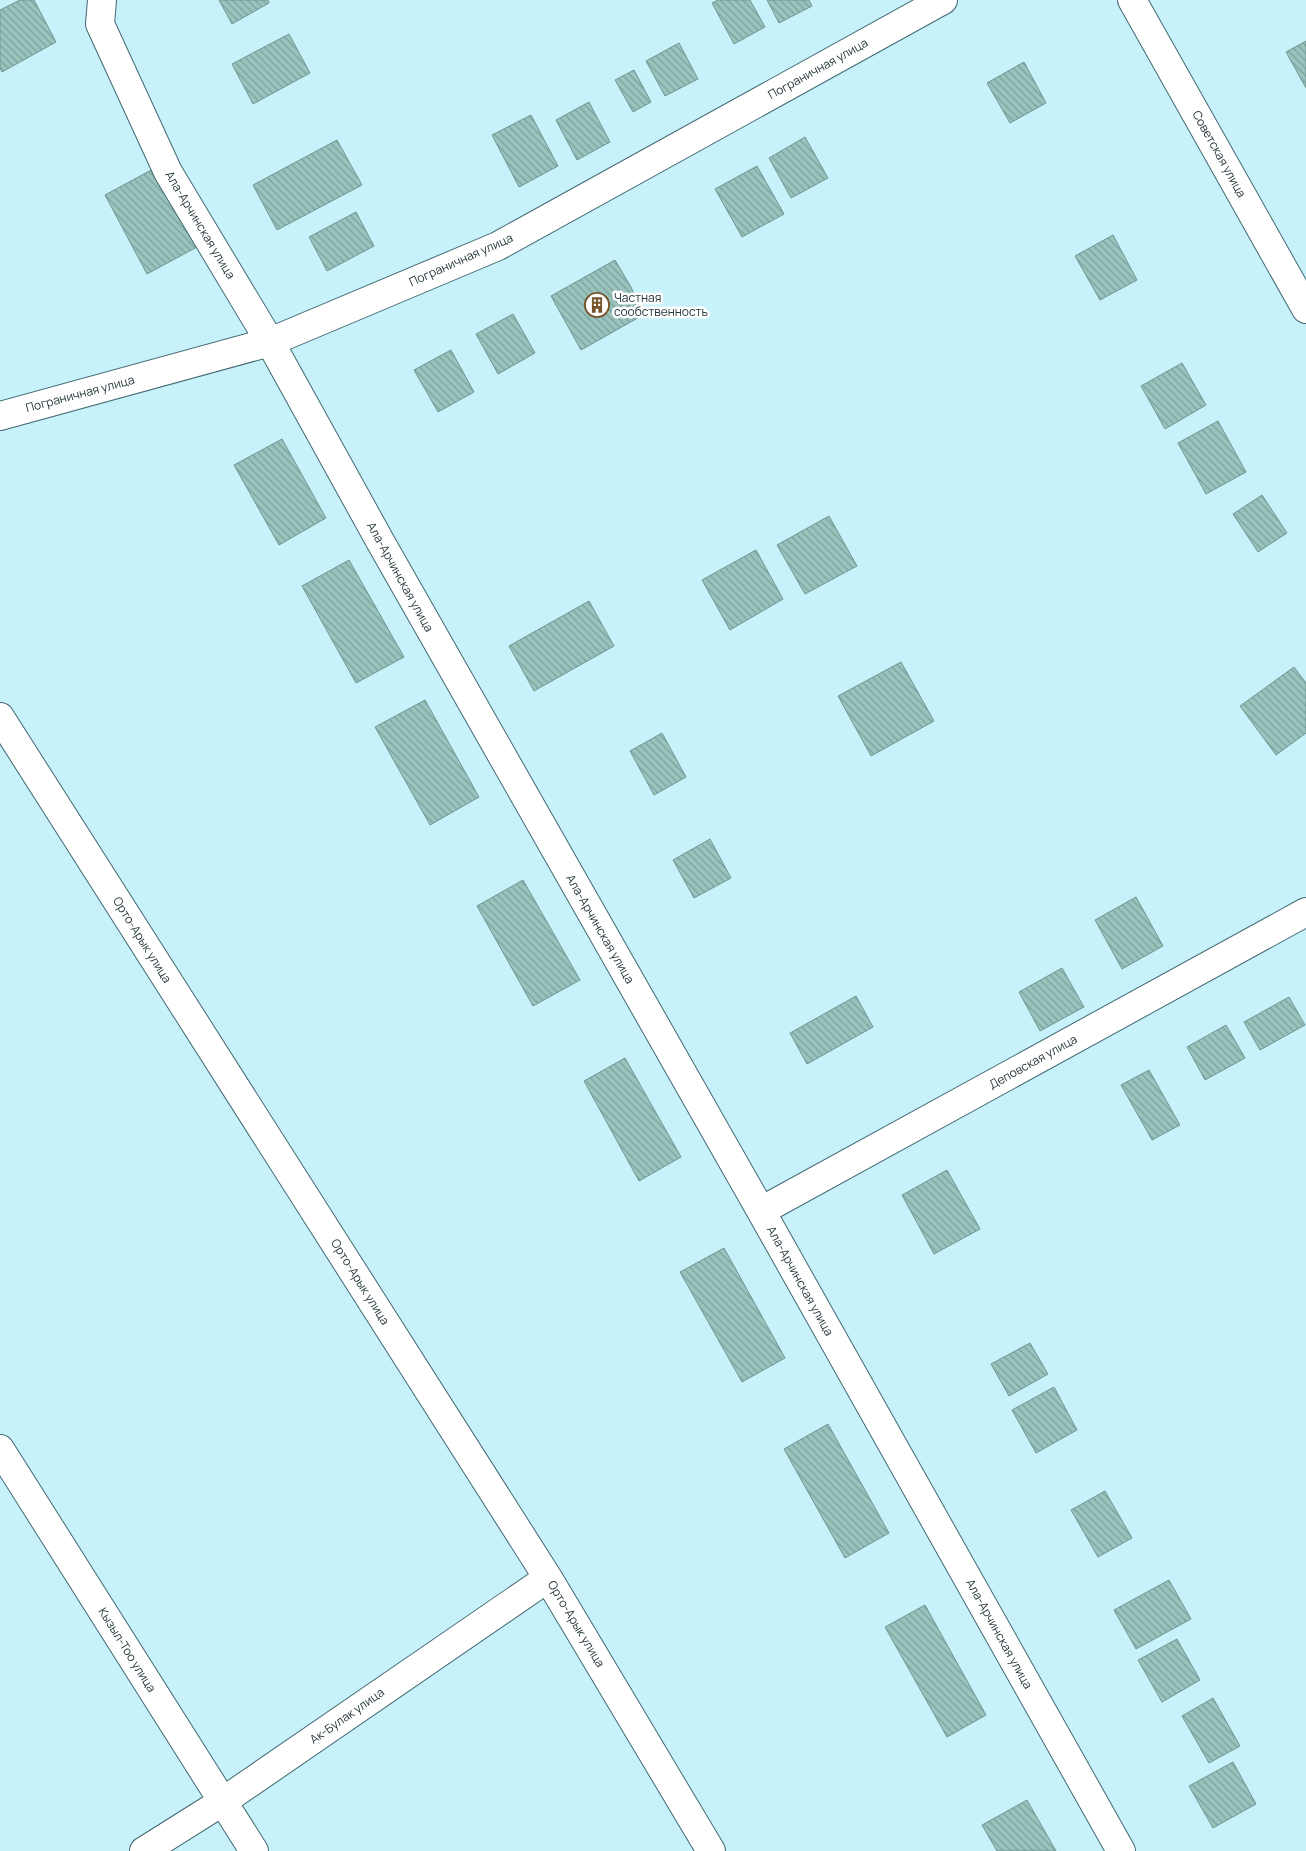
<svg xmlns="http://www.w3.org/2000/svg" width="1306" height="1851" viewBox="0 0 1306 1851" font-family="Manrope,sans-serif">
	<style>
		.building { fill: url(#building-back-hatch); stroke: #6f9892 }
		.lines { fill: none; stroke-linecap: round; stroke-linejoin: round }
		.minor-casing { stroke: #426971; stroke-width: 30 }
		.minor { stroke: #fff; stroke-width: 28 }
		.labels { text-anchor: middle; stroke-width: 5; stroke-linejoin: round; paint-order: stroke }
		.street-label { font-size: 12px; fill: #27383c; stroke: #fff }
		.poi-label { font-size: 12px; fill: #27383c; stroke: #fff; text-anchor: start }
	</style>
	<defs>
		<pattern id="building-back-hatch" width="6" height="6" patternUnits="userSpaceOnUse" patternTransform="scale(1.25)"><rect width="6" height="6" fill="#99c3bd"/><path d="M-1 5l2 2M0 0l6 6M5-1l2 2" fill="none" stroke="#7d9f9b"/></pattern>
	</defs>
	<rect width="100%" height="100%" fill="#c7f1fb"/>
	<path class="building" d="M20 0H34L56 42 2 72 0 68V10Z
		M219 0H268L269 3 232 24Z
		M718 0H750L765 27 734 44 712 3Z
		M767 0H809L812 6 779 23Z
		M289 34 310 73 253 104 232 64Z
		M1306 41V88L1286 52Z
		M679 43 698 79 665 96 646 61Z
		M1024 62 1046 103 1010 123 987 83Z
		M634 70 651 102 633 112 615 80Z
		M589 102 610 142 577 160 556 120Z
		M531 115 558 166 519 187 492 135Z
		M805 137 828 178 791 198 769 158Z
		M337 140 362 185 277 230 253 185Z
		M757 166 784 214 742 237 715 189Z
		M155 168 197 247 147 274 105 195Z
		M356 212 374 246 327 271 309 237Z
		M1113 235 1137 280 1100 300 1075 256Z
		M615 260 631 287 643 315 581 350 551 296Z
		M513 314 535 353 498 374 476 334Z
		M451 350 474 392 438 412 414 370Z
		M1182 363 1206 405 1165 429 1141 386Z
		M1218 421 1246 472 1206 494 1178 443Z
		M282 439 326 518 279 545 234 465Z
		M1262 495 1287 533 1258 552 1233 514Z
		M829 516 857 566 805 594 777 545Z
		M756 550 783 599 730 630 702 580Z
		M349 560 404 657 356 683 302 586Z
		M589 601 614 646 534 691 509 646Z
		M901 662 934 721 871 756 838 696Z
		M1294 667 1306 683V733L1276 755 1240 706Z
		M425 700 479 797 430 825 375 727Z
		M662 733 686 777 654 795 630 751Z
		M710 839 731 878 694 898 673 860Z
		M523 880 580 980 533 1006 477 906Z
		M1136 897 1163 946 1122 969 1095 920Z
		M1062 968 1084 1007 1040 1031 1019 992Z
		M856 996 873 1027 807 1064 790 1033Z
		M1289 997 1305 1025 1260 1050 1244 1022Z
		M1226 1025 1245 1058 1205 1080 1187 1047Z
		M625 1058 681 1157 639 1181 584 1081Z
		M1149 1070 1180 1125 1152 1140 1121 1085Z
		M947 1170 980 1229 934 1254 902 1195Z
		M724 1248 785 1358 742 1382 680 1272Z
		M1030 1343 1048 1374 1009 1396 991 1364Z
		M1054 1387 1077 1430 1036 1453 1012 1410Z
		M828 1424 889 1533 845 1558 784 1449Z
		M1105 1491 1132 1538 1098 1557 1071 1510Z
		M1169 1580 1191 1619 1136 1649 1114 1610Z
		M925 1605 986 1715 947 1737 885 1627Z
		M1177 1639 1200 1680 1162 1702 1138 1660Z
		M1213 1698 1240 1746 1209 1763 1182 1716Z
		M1233 1762 1256 1804 1213 1828 1189 1786Z
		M1027 1800 1056 1851H997L982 1825Z"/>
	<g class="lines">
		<defs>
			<path id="minor" d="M102 0 100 24 168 172 270 342 380 541 761 1211 1121 1851
				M1132 0 1306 309
				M0 416 270 342 498 246 943 0
				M0 717 548 1578 711 1851
				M761 1211 1306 912
				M0 1449 254 1851
				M144 1851 222 1802 548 1578"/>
		</defs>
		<use href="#minor" class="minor-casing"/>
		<use href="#minor" class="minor"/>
	</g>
	<defs>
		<symbol id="building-ring" viewBox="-11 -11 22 22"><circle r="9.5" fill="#fff" stroke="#76552c" stroke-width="1.5"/><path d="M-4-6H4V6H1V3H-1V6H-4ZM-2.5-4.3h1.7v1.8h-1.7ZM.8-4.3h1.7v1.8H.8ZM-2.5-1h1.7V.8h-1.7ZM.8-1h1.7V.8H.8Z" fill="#76552c"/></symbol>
	</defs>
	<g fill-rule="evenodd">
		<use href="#building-ring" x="583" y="291" width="28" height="28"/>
	</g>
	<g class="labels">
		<g class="street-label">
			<text transform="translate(818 69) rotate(-29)" y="4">Пограничная улица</text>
			<text transform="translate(1219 154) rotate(61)" y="4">Советская улица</text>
			<text transform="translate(200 225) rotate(59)" y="4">Ала-Арчинская улица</text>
			<text transform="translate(461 260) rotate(-24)" y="4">Пограничная улица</text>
			<text transform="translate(80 394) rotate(-15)" y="4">Пограничная улица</text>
			<text transform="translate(400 577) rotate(61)" y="4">Ала-Арчинская улица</text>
			<text transform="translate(600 929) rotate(60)" y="4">Ала-Арчинская улица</text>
			<text transform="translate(142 940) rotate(58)" y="4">Орто-Арык улица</text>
			<text transform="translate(1033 1062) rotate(-29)" y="4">Деповская улица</text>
			<text transform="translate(800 1281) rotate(61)" y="4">Ала-Арчинская улица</text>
			<text transform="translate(360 1282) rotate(58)" y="4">Орто-Арык улица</text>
			<text transform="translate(576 1624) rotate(59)" y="4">Орто-Арык улица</text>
			<text transform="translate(999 1634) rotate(61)" y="4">Ала-Арчинская улица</text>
			<text transform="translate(127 1650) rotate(58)" y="4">Кызыл-Тоо улица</text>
			<text transform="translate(347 1716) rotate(-35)" y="4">Ак-Булак улица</text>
		</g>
		<g class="poi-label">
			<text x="614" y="302">Частная<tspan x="614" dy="14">сообственность</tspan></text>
		</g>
	</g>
</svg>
